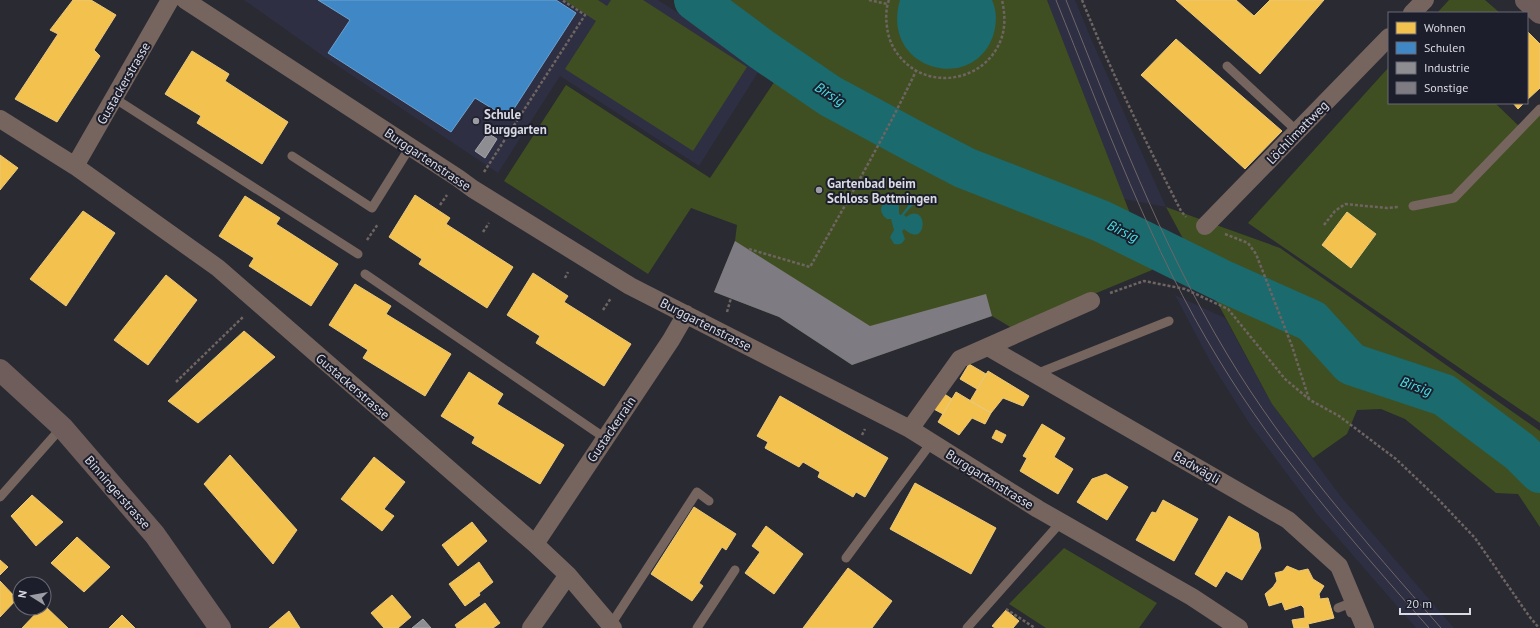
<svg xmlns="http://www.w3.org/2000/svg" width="1540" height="628" viewBox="0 0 1540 628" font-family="'PT Sans',sans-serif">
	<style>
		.built { fill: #2e2f42 }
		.green { fill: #404f21 }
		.water { fill: #1b6a6e }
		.homes { fill: #f2c14e; stroke: #eac87b }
		.schools { fill: #3f88c5; stroke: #6da1ce }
		.industry { fill: #8d8d92; stroke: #a4a4aa }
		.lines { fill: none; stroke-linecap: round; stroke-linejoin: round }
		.river { stroke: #1b6a6e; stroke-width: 42 }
		.building { fill: #7e7b82 }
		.path { stroke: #6e6462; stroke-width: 2.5; stroke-dasharray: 3 2; stroke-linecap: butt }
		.service { stroke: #76655e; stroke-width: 9 }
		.minor { stroke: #76655e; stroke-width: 18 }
		.secondary { stroke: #6e5d5b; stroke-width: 22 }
		.tram { stroke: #6f6668; stroke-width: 1 }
		.poi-dot { fill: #9c9ca5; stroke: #1d1e2b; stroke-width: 1.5 }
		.labels { text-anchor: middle; stroke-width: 4; stroke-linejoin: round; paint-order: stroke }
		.street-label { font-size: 13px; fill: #d9dae3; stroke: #1d1e2b }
		.poi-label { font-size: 13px; font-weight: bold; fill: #d9dae3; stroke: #1d1e2b; text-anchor: start }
		.water-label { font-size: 14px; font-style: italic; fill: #41e1e8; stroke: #1d1e2b }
	</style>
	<rect width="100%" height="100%" fill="#2a2a32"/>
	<path class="built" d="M244 0H658L762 66 699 166 560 76 498 173 323 56Z
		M1047 0H1075L1092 41 1166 207 1124 199Z
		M1175 295 1225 318 1272 404 1342 498 1454 628H1416L1317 514 1249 423 1211 363Z"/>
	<path class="green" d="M564 0H598L607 6 611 0H643L747 67 693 151 565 69 596 21Z
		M725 0H1047L1152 270 1012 328 992 316 852 365 779 317 714 292 735 241 737 225 691 208 648 274 504 181 566 85 710 178 791 57Z
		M1449 0H1485L1500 13H1437Z
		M1389 67V103H1495L1523 130 1540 111V423L1248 223Z
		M1166 207 1280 248 1540 431V527L1518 494 1496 493 1405 419 1381 409 1357 410 1347 434 1313 458 1272 404Z
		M1064 548 1157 603 1139 628H1046L1009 604Z"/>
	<path class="water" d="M900 0H992C997 11 997 24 993 36 972 95 880 69 900 0Z
		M887 200C893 199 896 201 899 206V214L901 215 908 206V201L913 200V206L911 207 904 215 906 217C929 200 928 251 904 229L902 231 905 239C902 244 900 245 894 244L890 237 894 230 891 219H887C879 213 879 206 887 200Z"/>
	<path class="homes" d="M73 0H91L116 15 94 50 100 56 57 122 15 99 58 34 50 30Z
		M1176 0H1236L1254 16 1270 0H1324L1260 74Z
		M1527 31 1540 44V88L1527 100Z
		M1176 39 1282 131 1245 169 1141 75Z
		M192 51 229 74 225 81 288 122 262 164 197 123 201 116 165 94Z
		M1513 103H1524L1518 109Z
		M0 155 18 168 0 190Z
		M415 195 450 218 446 224 513 267 487 308 419 264 422 259 389 237Z
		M245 196 280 218 276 224 338 264 311 306 249 266 254 258 219 236Z
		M83 211 115 233 66 306 30 279Z
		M1347 212 1376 234 1351 268 1322 245Z
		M533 273 568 296 564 302 631 344 604 386 536 343 540 336 507 315Z
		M166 275 197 300 148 365 114 340Z
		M355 284 391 306 386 314 451 354 425 396 363 358 368 350 329 325Z
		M244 331 275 357 198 423 168 401Z
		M969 364 986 374 977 389 960 379Z
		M988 371 1029 396 1023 406 1003 398 991 413 970 401Z
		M469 372 503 394 497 404 564 445 540 484 472 443 475 437 441 416Z
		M940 391 952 399 943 414 930 407Z
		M956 392 991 413 985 424 972 418 959 435 938 422Z
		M780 396 888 458 865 497 856 492 853 497 818 477 820 472 803 462 799 467 765 448 768 442 757 436Z
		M1042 424 1065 438 1054 457 1073 469 1058 494 1020 471 1027 458 1023 456Z
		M996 430 1006 435 1002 443 992 438Z
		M230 455 297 530 273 564 204 484Z
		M374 457 405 482 384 509 394 516 382 531 341 499Z
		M1106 474 1128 487 1107 520 1077 502 1092 479Z
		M915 483 996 528 971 574 890 529Z
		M32 495 63 522 36 546 11 516Z
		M1163 500 1198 519 1174 561 1136 540 1152 512 1156 513Z
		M694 507 736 534 726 550 722 547 699 583 703 586 692 601 651 574Z
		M1229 516 1258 533 1261 548 1242 580 1226 571 1216 587 1195 574Z
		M472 522 487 541 458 566 442 545Z
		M766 526 803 554 774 594 745 573 760 552 752 546Z
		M77 537 110 567 84 592 51 563Z
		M0 560 8 567 0 575Z
		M479 562 493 582 479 593 480 595 465 606 449 584Z
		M1287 566 1299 571 1308 569 1313 579 1324 586 1319 594 1320 599 1328 598 1334 618 1308 624 1309 628H1294L1292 620 1305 618 1304 608 1301 605 1285 610 1282 602 1269 606 1265 594 1273 587 1277 581 1275 573 1283 571Z
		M848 568 892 601 872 628H803Z
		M0 581 17 599 0 617Z
		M392 595 411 617 398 628H384L371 613Z
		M485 603 500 623 493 628H457L455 625Z
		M44 605 68 628H22L41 608H44Z
		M1006 610 1019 621 1013 628H995L992 626Z
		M289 611 300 628H269Z
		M122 615 135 628H109Z"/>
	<path class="schools" d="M318 0H556L576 13 508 118 475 98 451 132 328 53 350 20Z"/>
	<path class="industry" d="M488 133 497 139 485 158 475 151Z
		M423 619 431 628H412Z"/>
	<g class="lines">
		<path class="river" d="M695 0 761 49 830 96 917 143 965 168 1101 221 1225 282 1312 321 1351 364 1444 395 1520 452 1540 472"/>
	</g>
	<path class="building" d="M735 241 870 326 986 294 992 316 852 365 779 317 714 292Z"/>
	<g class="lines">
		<path class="path" d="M869 0 887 4
			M889 0C885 10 886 23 888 33 890 42 894 50 900 57 928 91 983 82 1000 42 1006 28 1005 14 1002 0
			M1082 0C1111 72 1146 142 1181 211L1186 217
			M484 172 585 15 562 0
			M440 205 447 195
			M1324 225 1335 211 1345 204 1387 208 1398 207
			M483 232 489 223
			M1225 234 1248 243 1256 254 1292 346 1309 399
			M367 240 378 224
			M749 249 810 267C847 202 884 138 916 71
			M565 278 568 272
			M1110 293 1144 281 1185 289 1228 309 1285 379 1310 400 1339 416 1396 459 1437 498 1475 538 1529 616 1539 628
			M603 310 611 298
			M727 312 731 298
			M176 382 243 317
			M862 435 865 429
			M1006 609 1035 628"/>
		<path class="service" d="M1227 66 1297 131
			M114 98 358 254
			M292 156 372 208 410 147
			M1413 206 1454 198 1540 109
			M365 274 605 438
			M1036 374 1169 321
			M0 497 62 427
			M846 558 931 443
			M1338 608 1348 604 1351 613
			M610 626 697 492 709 501
			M697 628 735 570
			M967 628 1061 522"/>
		<path class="minor" d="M185 0 458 178 473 189 630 286 910 429 1038 509 1192 597 1239 628
			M1412 13 1425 0
			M0 119 75 166 218 268 535 544 568 575 613 628
			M75 166 170 0
			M1205 226 1389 37
			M988 347 1288 520 1339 566 1365 628
			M910 429 960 359 1091 301
			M535 544 671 340 686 314
			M531 628 568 575"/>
		<path class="secondary" d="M1526 0 1540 13
			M0 370 62 427 155 535 220 628"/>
		<path class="tram" d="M1056 0C1105 122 1150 248 1219 360 1278 457 1354 543 1429 628
			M1066 0C1114 120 1160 243 1227 354 1287 454 1365 541 1441 628"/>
	</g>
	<g class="poi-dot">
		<circle cx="476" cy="121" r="4"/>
		<circle cx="819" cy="190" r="4"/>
	</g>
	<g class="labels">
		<g class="street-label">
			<text transform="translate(123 83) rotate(-60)" y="5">Gustackerstrasse</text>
			<text transform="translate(1297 132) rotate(-46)" y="5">Löchlimattweg</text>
			<text transform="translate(428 159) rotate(34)" y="5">Burggartenstrasse</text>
			<text transform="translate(706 324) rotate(27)" y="5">Burggartenstrasse</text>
			<text transform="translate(353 386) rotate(41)" y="5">Gustackerstrasse</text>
			<text transform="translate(611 429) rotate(-56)" y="5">Gustackerrain</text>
			<text transform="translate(1197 467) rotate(30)" y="5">Badwägli</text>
			<text transform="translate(990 479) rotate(32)" y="5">Burggartenstrasse</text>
			<text transform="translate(118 492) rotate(49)" y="5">Binningerstrasse</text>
		</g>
		<g class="poi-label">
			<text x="484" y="119">Schule<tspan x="484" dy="15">Burggarten</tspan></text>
			<text x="827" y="188">Gartenbad beim<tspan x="827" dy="15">Schloss Bottmingen</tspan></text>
		</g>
		<g class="water-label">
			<text transform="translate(830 94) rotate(32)" y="5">Birsig</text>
			<text transform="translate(1123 231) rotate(26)" y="5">Birsig</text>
			<text transform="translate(1416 386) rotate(19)" y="5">Birsig</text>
		</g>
	</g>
	<rect x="1388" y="12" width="140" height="92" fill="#1d1e2b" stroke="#686975"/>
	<rect x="1396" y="22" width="20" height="12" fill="#f2c14e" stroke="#686975"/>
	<text x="1424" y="32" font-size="12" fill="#d9dae3">Wohnen</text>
	<rect x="1396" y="42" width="20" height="12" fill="#3f88c5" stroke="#686975"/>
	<text x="1424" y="52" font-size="12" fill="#d9dae3">Schulen</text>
	<rect x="1396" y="62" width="20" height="12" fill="#8d8d92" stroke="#686975"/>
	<text x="1424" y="72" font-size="12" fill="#d9dae3">Industrie</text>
	<rect x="1396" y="82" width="20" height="12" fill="#7e7b82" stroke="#686975"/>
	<text x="1424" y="92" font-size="12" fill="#d9dae3">Sonstige</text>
	<g transform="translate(32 596) rotate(281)"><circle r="19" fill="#1d1e2b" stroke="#686975"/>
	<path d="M0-3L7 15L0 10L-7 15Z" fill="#9c9ca5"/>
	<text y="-6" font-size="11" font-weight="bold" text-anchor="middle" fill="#d9dae3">N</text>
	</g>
	<path d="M1400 608v6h70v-6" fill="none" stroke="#d9dae3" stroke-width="2"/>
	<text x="1406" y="608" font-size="12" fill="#d9dae3" stroke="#1d1e2b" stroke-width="3" paint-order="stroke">20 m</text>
</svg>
